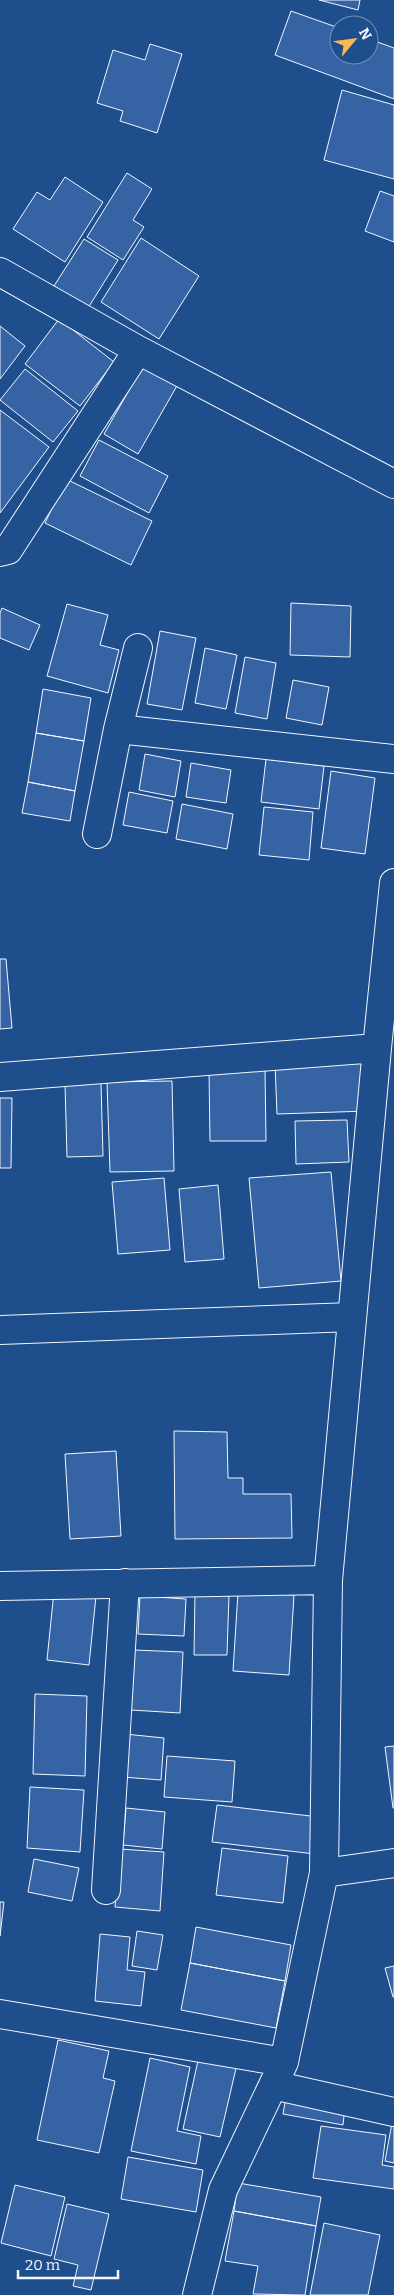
<svg xmlns="http://www.w3.org/2000/svg" width="394" height="2295" viewBox="0 0 394 2295" font-family="Bitter,serif">
	<style>
		.building { fill: #3563a3; stroke: #f2f6ff }
		.lines { fill: none; stroke-linecap: round; stroke-linejoin: round }
		.minor-casing { stroke: #f2f6ff; stroke-width: 30 }
		.minor { stroke: #1f4e8c; stroke-width: 28 }
	</style>
	<rect width="100%" height="100%" fill="#1f4e8c"/>
	<path class="building" d="M319 0H360L358 10Z
		M291 11 339 28V55H369V39L394 48V99L275 55Z
		M150 44 182 54 157 133 120 121 123 111 97 103 113 50 145 60Z
		M342 90 394 105V179L324 160Z
		M127 173 152 189 133 220 144 227 123 260 87 237Z
		M65 177 103 202 65 262 13 229 37 192 50 200Z
		M380 191 394 196V242L365 231Z
		M141 238 199 276 159 339 101 302Z
		M84 239 118 260 88 308 54 286Z
		M59 319 114 362 80 406 25 364Z
		M0 326 25 346 0 379Z
		M144 364 178 384 138 454 104 434Z
		M25 369 78 411 53 442 0 400Z
		M0 410 49 447 0 513Z
		M99 440 168 476 149 513 80 476Z
		M66 479 152 521 131 565 45 523Z
		M291 603 351 606 350 657 290 655Z
		M67 604 108 615 100 645 119 650 108 693 47 676Z
		M2 608 40 625 29 650 0 638V613Z
		M160 631 196 638 182 710 147 704Z
		M205 648 237 655 226 709 195 703Z
		M245 657 276 663 267 719 235 713Z
		M293 680 329 687 322 725 286 718Z
		M43 689 91 698 84 741 36 733Z
		M36 733 84 741 75 791 28 782Z
		M145 754 181 761 175 797 139 790Z
		M266 759 324 766 319 809 261 802Z
		M191 763 231 770 226 803 186 797Z
		M331 771 375 778 365 854 321 848Z
		M28 782 75 791 70 821 22 813Z
		M129 792 173 801 167 833 123 825Z
		M182 804 233 814 227 849 176 839Z
		M264 807 313 812 309 860 259 855Z
		M0 959H6L12 1028 0 1029Z
		M365 1060 367 1111 277 1114 275 1063Z
		M209 1070H265L266 1141H210Z
		M172 1081 174 1171 110 1172 107 1082Z
		M101 1083 103 1156 67 1157 65 1084Z
		M0 1098H12L11 1168H0Z
		M347 1120 349 1162 296 1164 295 1121Z
		M331 1172 341 1281 259 1288 249 1178Z
		M164 1178 170 1250 118 1254 112 1182Z
		M218 1185 224 1259 185 1262 179 1189Z
		M174 1431 227 1432 228 1478H243V1494H291L292 1538 175 1539Z
		M116 1451 121 1536 70 1539 65 1454Z
		M54 1591 96 1596 89 1665 47 1660Z
		M238 1592 294 1595 289 1675 233 1671Z
		M195 1594 229 1595 227 1655H194Z
		M140 1596 186 1599 184 1636 138 1634Z
		M134 1650 183 1652 180 1713 131 1710Z
		M35 1694 87 1696 85 1776 33 1774Z
		M125 1734 164 1738 161 1780 122 1777Z
		M394 1746V1808H393L385 1747Z
		M167 1756 235 1761 232 1802 164 1797Z
		M30 1787 84 1790 80 1852 27 1848Z
		M217 1805 319 1817 315 1854 212 1842Z
		M126 1808 165 1812 162 1849 123 1845Z
		M222 1848 288 1856 283 1903 216 1895Z
		M120 1849 164 1852 160 1911 115 1907Z
		M34 1859 79 1868 72 1901 28 1892Z
		M0 1902H4L0 1936Z
		M196 1927 291 1945 285 1981 190 1963Z
		M137 1931 163 1935 157 1970 132 1966Z
		M100 1934 130 1937 127 1970 145 1972 141 2006 95 2001Z
		M190 1963 285 1981 276 2028 181 2010Z
		M394 1966V1997H393L385 1968Z
		M58 2040 109 2051 103 2078 115 2081 99 2153 37 2140Z
		M199 2056 237 2064 220 2137 183 2129Z
		M150 2058 190 2067 177 2131 201 2136 196 2164 131 2151Z
		M286 2097 345 2107 343 2125 283 2114Z
		M392 2123 394 2124V2163L385 2161Z
		M321 2126 386 2135 382 2165 394 2167V2189L313 2178Z
		M128 2157 203 2170 196 2212 121 2199Z
		M238 2183 321 2197 316 2226 234 2211Z
		M15 2185 65 2197 51 2256 1 2243Z
		M67 2204 109 2214 91 2290 73 2286 78 2265 54 2259Z
		M234 2211 316 2226 305 2295 253 2294 258 2266 225 2261Z
		M324 2223 380 2235 368 2295H310Z"/>
	<g class="lines">
		<defs>
			<path id="minor" d="M0 272 138 350 394 484
				M0 552 8 550 138 350
				M118 729 394 759
				M97 834 118 729 138 648
				M0 1077 377 1048
				M0 1330 352 1317
				M0 1586 328 1580
				M324 1873 394 1863
				M106 1890 125 1583
				M0 2014 284 2062
				M273 2085 394 2112
				M197 2295 223 2190 284 2062 324 1873 328 1580 377 1048 394 883"/>
		</defs>
		<use href="#minor" class="minor-casing"/>
		<use href="#minor" class="minor"/>
	</g>
	<g transform="translate(354 40) rotate(61)"><circle r="24" fill="#1f4e8c" stroke="#7391ba"/>
	<path d="M0-4L9 19L0 12L-9 19Z" fill="#ffb74d"/>
	<text y="-8" font-size="14" font-weight="bold" text-anchor="middle" fill="#f2f6ff">N</text>
	</g>
	<path d="M18 2270v8h100v-8" fill="none" stroke="#f2f6ff" stroke-width="2.5"/>
	<text x="25" y="2270" font-size="15" fill="#f2f6ff" stroke="#1f4e8c" stroke-width="4" paint-order="stroke">20 m</text>
</svg>
